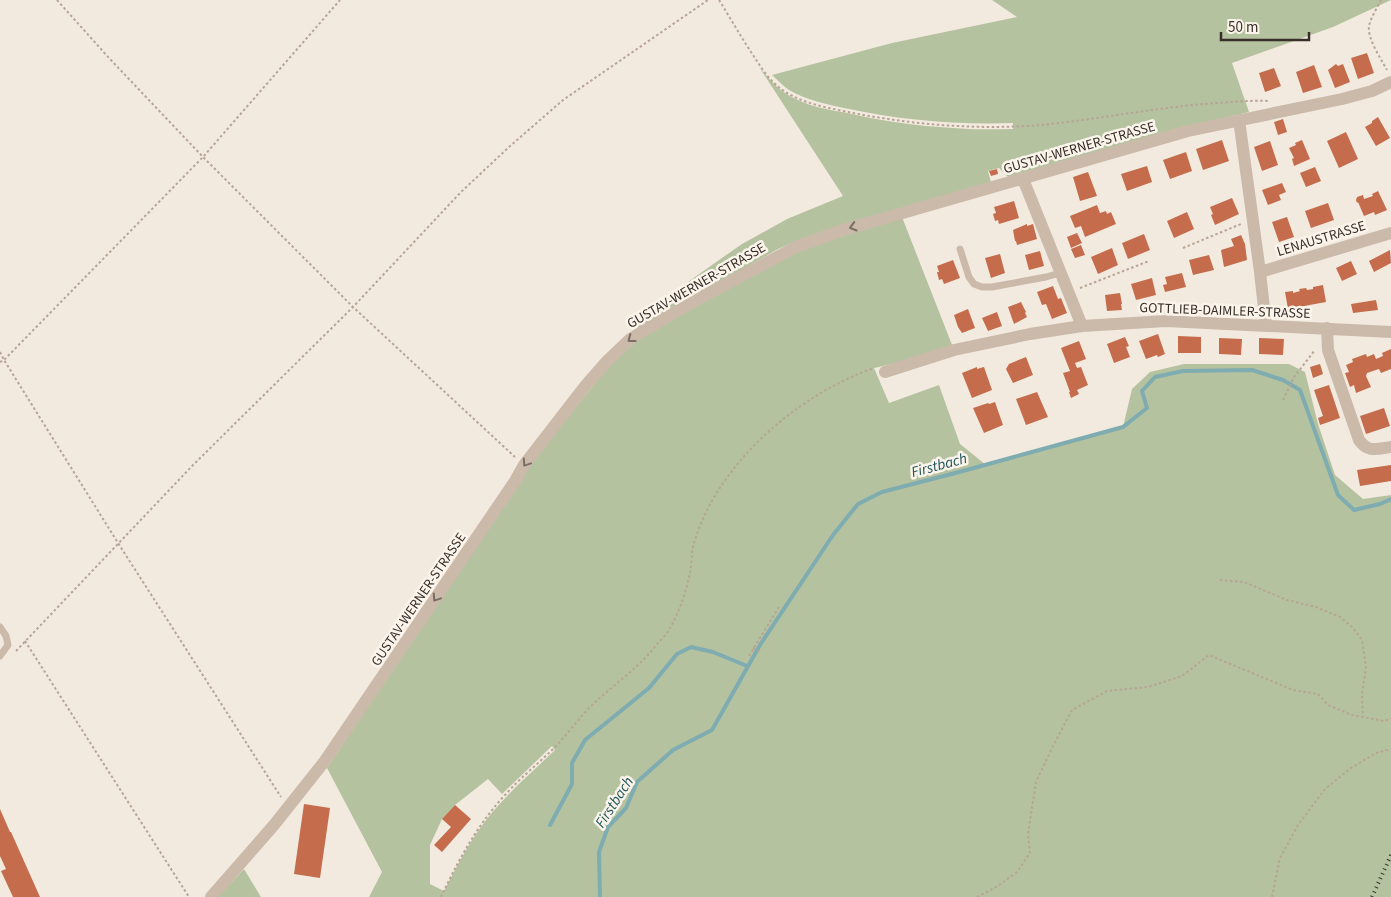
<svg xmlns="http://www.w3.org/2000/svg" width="1391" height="897" viewBox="0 0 1391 897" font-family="'Source Sans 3',sans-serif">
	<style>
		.green { fill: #b5c29f; fill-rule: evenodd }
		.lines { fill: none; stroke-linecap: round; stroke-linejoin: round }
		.stream { stroke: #7eacb0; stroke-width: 4 }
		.building { fill: #c46c4b }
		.path { stroke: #b7a495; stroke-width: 2; stroke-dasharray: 2.5 2.5; stroke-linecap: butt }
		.lane { stroke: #cbbaaa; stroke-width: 7 }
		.street { stroke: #cbbaaa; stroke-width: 12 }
		.rail { stroke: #392f2a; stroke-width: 4; stroke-dasharray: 1 4; stroke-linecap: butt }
		.oneway { stroke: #7b6e64 }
		.labels { text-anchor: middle; stroke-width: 5; stroke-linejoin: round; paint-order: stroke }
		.street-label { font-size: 14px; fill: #392f2a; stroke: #faf4eb }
		.water-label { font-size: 15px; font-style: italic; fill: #1f545a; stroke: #faf4eb }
	</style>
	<rect width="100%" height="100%" fill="#f3eadf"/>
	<path class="green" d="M992 0H1391L1333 27 1232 63 1249 112 1186 127 1009 178 999 168 988 171 991 182 794 242 778 249 633 333 638 322 662 300 742 244 787 219 843 196 759 67C770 80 780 92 796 99 812 107 830 110 847 113 882 121 917 126 953 128 973 130 993 129 1013 129V123C956 125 899 120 844 108 826 104 806 100 789 90 783 86 778 80 772 75L892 43 1017 17Z
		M902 217 954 350 874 368 889 403 939 385 960 444 986 465 1123 427 1132 389 1150 372 1184 364H1289L1305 372 1318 424 1335 475 1363 499 1391 495V897H369L382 872 327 768 527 469 558 429 610 365 632 345 661 325 797 251ZM552 746 555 750C528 776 499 800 478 831 465 850 455 870 444 891L430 884V845L442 819 455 805 488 779 502 794Z
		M244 869 261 897H218Z"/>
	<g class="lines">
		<path class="stream" d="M550 825 572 784V763L585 740 649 688 677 654 691 647 713 652 747 666
			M600 897 599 852 608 827 626 808 637 782 673 750 712 730 760 645 833 535 858 504 882 492 963 471 1123 427 1147 408 1142 391 1155 377 1183 371 1252 370 1283 380 1300 390 1338 495 1354 510 1380 504 1391 499"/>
	</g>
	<path class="building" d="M1367 53 1374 73 1358 79 1351 58Z
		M1336 64 1338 66 1343 64 1350 82 1335 88 1328 70Z
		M1314 65 1322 87 1303 93 1296 72Z
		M1274 68 1281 86 1265 92 1259 73Z
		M1378 117 1390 138 1376 146 1365 127 1372 123V121Z
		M1283 119 1287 132 1278 135 1274 122Z
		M1346 132 1358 159 1339 168 1327 141Z
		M1222 140 1229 161 1203 170 1196 149Z
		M1302 140 1310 159 1294 166 1292 159 1294 158 1289 148 1296 145 1295 143Z
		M1270 141 1278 165 1262 171 1254 147Z
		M1186 152 1192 171 1170 179 1163 160Z
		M1147 166 1152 182 1127 191 1121 174Z
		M1315 167 1321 181 1306 187 1300 173Z
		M997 169 998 174 991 176 989 171Z
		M1088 172 1097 196 1080 201 1073 177Z
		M1282 183 1286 192 1279 195 1281 200 1268 205 1262 190Z
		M1378 191 1387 210 1375 215 1374 212 1364 216 1358 202 1357 203 1356 200 1357 197 1363 195 1364 199 1373 196 1372 194Z
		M1232 198 1239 214 1215 225 1211 215 1213 214 1210 207Z
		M1014 201 1019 218 999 224 998 220 995 221 993 214 996 213 994 207Z
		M1328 203 1334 220 1311 228 1305 211Z
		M1097 205 1100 213 1106 211 1107 214 1111 212 1116 224 1085 237 1081 226 1075 228 1070 216Z
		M1187 212 1194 229 1174 238 1167 221Z
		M1287 217 1294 237 1279 242 1272 222Z
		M1027 224V226L1033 224 1037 239 1017 245 1016 241H1015L1013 230Z
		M1077 233 1082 243 1071 248 1067 237Z
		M1144 234 1150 250 1128 259 1122 243Z
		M1241 235 1245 244 1247 260 1224 267 1221 250 1234 246 1231 239Z
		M1081 245 1085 255 1075 258 1071 249Z
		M1112 248 1118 265 1098 274 1091 257Z
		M1390 250 1391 263 1374 272 1369 261Z
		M1040 251 1044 266 1029 270 1025 255Z
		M1000 254 1005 273 991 278 985 258Z
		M1209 255 1214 270 1193 275 1189 260Z
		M953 260 960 278 944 284 942 279 939 280 937 272H939L937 266Z
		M1351 261 1357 274 1342 281 1336 268Z
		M1182 273 1186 287 1165 292 1163 285 1167 284 1165 277Z
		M1152 278 1156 295 1136 300 1131 284Z
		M1323 285 1326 302 1288 309 1285 292 1293 291V293L1300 291 1299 289 1306 288 1307 290 1313 289V287Z
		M1053 286 1058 299 1061 298 1067 313 1052 319 1046 304 1042 305 1037 292Z
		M1120 293 1122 304H1121L1122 310 1107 311 1105 295Z
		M1376 300 1378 310 1353 313 1351 304Z
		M1021 302 1026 312 1025 313 1027 317 1014 324 1008 307Z
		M968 309 975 328 962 333 958 327 954 315Z
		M997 312 1002 326 988 331 982 318Z
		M1158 334 1165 354 1158 357 1157 355 1146 359 1139 341Z
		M1178 336 1201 337V353H1178Z
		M1125 337 1129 346 1126 347 1130 357 1114 363 1107 344Z
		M1219 338 1242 339 1241 355 1219 354Z
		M1259 338 1284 339 1283 355 1259 354Z
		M1079 341 1086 359 1075 363 1077 368 1081 367 1088 385 1077 390 1079 394 1071 398 1069 392H1070L1063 373 1070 371 1061 348Z
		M1391 349V369L1381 373 1379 369 1367 373 1366 376 1371 387 1356 393 1354 385 1350 387 1345 373 1349 372 1346 365 1353 362 1352 359 1366 354 1367 357 1374 354 1376 359 1383 356 1382 353Z
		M1026 357 1033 375 1013 383 1006 369 1009 364Z
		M1320 364 1323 374 1313 378 1310 367Z
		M977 367V369L984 367 992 390 972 398 962 373Z
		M1329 385 1340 418 1320 425 1318 418 1323 416 1314 390Z
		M1037 392 1048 417 1026 425 1016 399Z
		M995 402 1003 425 984 433 973 408 988 403 989 404Z
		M1384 408 1390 426 1366 434 1360 416Z
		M1391 465V481L1360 486 1357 470Z
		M304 804 330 808 320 878 294 874Z
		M455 805 471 819 442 852 434 845 451 827 442 819Z
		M0 809 10 832H11L40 897H13L1 871 6 869 0 856Z"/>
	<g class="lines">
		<path class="path" d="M57 0 109 58 203 157 353 307 515 457
			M719 0C731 19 742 39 755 58 760 66 766 75 773 82 794 103 825 107 853 113 915 125 978 130 1041 125 1100 119 1158 107 1217 103 1235 102 1252 100 1270 101
			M1381 0C1377 8 1371 17 1369 26 1367 38 1381 59 1387 70
			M1183 248 1241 224
			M1080 288 1149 261
			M0 352 4 360 118 543 281 797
			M0 362 4 360 203 157 340 0
			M1283 400 1294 377 1315 350
			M1220 580 1244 582 1287 600 1316 607 1340 617 1353 628 1362 640 1366 667 1362 695 1363 717
			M25 641 189 897
			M753 648 760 652
			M16 651 194 464 353 307 461 192 509 147 563 100 708 0
			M749 656 779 607
			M441 897C458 861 477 825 505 795 520 778 538 764 554 748 567 735 578 719 591 706 613 685 639 668 657 644 661 640 666 635 669 630 679 613 686 592 690 573 692 562 691 550 695 540 719 462 799 394 874 368
			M977 897 998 886 1017 872 1030 853 1028 834 1036 782 1053 746 1072 710 1107 691 1148 687 1182 676 1209 655 1293 690 1318 694 1328 705 1352 715 1384 721 1391 718
			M1272 897 1280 858 1298 825 1325 789 1351 768 1376 753 1391 749"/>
		<path class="lane" d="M960 249 969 277 974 284 982 287H992L1046 277 1060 273
			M0 627 6 636 8 645 0 656"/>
		<path class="street" d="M1239 120 1260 272 1266 326
			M1023 179 1082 326
			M1260 272 1391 233
			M1327 328 1328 350 1359 440C1368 453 1377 449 1391 447
			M885 372 954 350 1030 334 1082 326 1166 321 1391 332
			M211 897 274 825 324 762 515 481 524 465 586 385 607 361 629 340 643 331 689 304 796 247 840 231 1188 131 1342 99 1372 91 1391 82"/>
		<path class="rail" d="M1372 897 1391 855"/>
	</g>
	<defs><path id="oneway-chevron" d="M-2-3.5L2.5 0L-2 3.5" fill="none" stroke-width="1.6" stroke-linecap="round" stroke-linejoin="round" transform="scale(1.25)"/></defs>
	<g class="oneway">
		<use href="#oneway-chevron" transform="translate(853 227) rotate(164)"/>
		<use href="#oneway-chevron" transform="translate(631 339) rotate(143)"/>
		<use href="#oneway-chevron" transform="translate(526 463) rotate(124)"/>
		<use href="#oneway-chevron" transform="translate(436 598) rotate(124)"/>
	</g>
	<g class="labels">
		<g class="street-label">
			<text transform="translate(1079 147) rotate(-16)" y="5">GUSTAV-WERNER-STRASSE</text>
			<text transform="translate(1321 238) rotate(-17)" y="5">LENAUSTRASSE</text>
			<text transform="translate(696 285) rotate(-30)" y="5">GUSTAV-WERNER-STRASSE</text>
			<text transform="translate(1225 310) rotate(2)" y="5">GOTTLIEB-DAIMLER-STRASSE</text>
			<text transform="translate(418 599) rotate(-56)" y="5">GUSTAV-WERNER-STRASSE</text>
		</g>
		<g class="water-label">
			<text transform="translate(939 465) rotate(-15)" y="5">Firstbach</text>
			<text transform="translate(614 802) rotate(-57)" y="5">Firstbach</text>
		</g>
	</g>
	<path d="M1221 32v8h88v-8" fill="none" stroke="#392f2a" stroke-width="2.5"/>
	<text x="1228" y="32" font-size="15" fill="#392f2a" stroke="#faf4eb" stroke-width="4" paint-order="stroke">50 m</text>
</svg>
